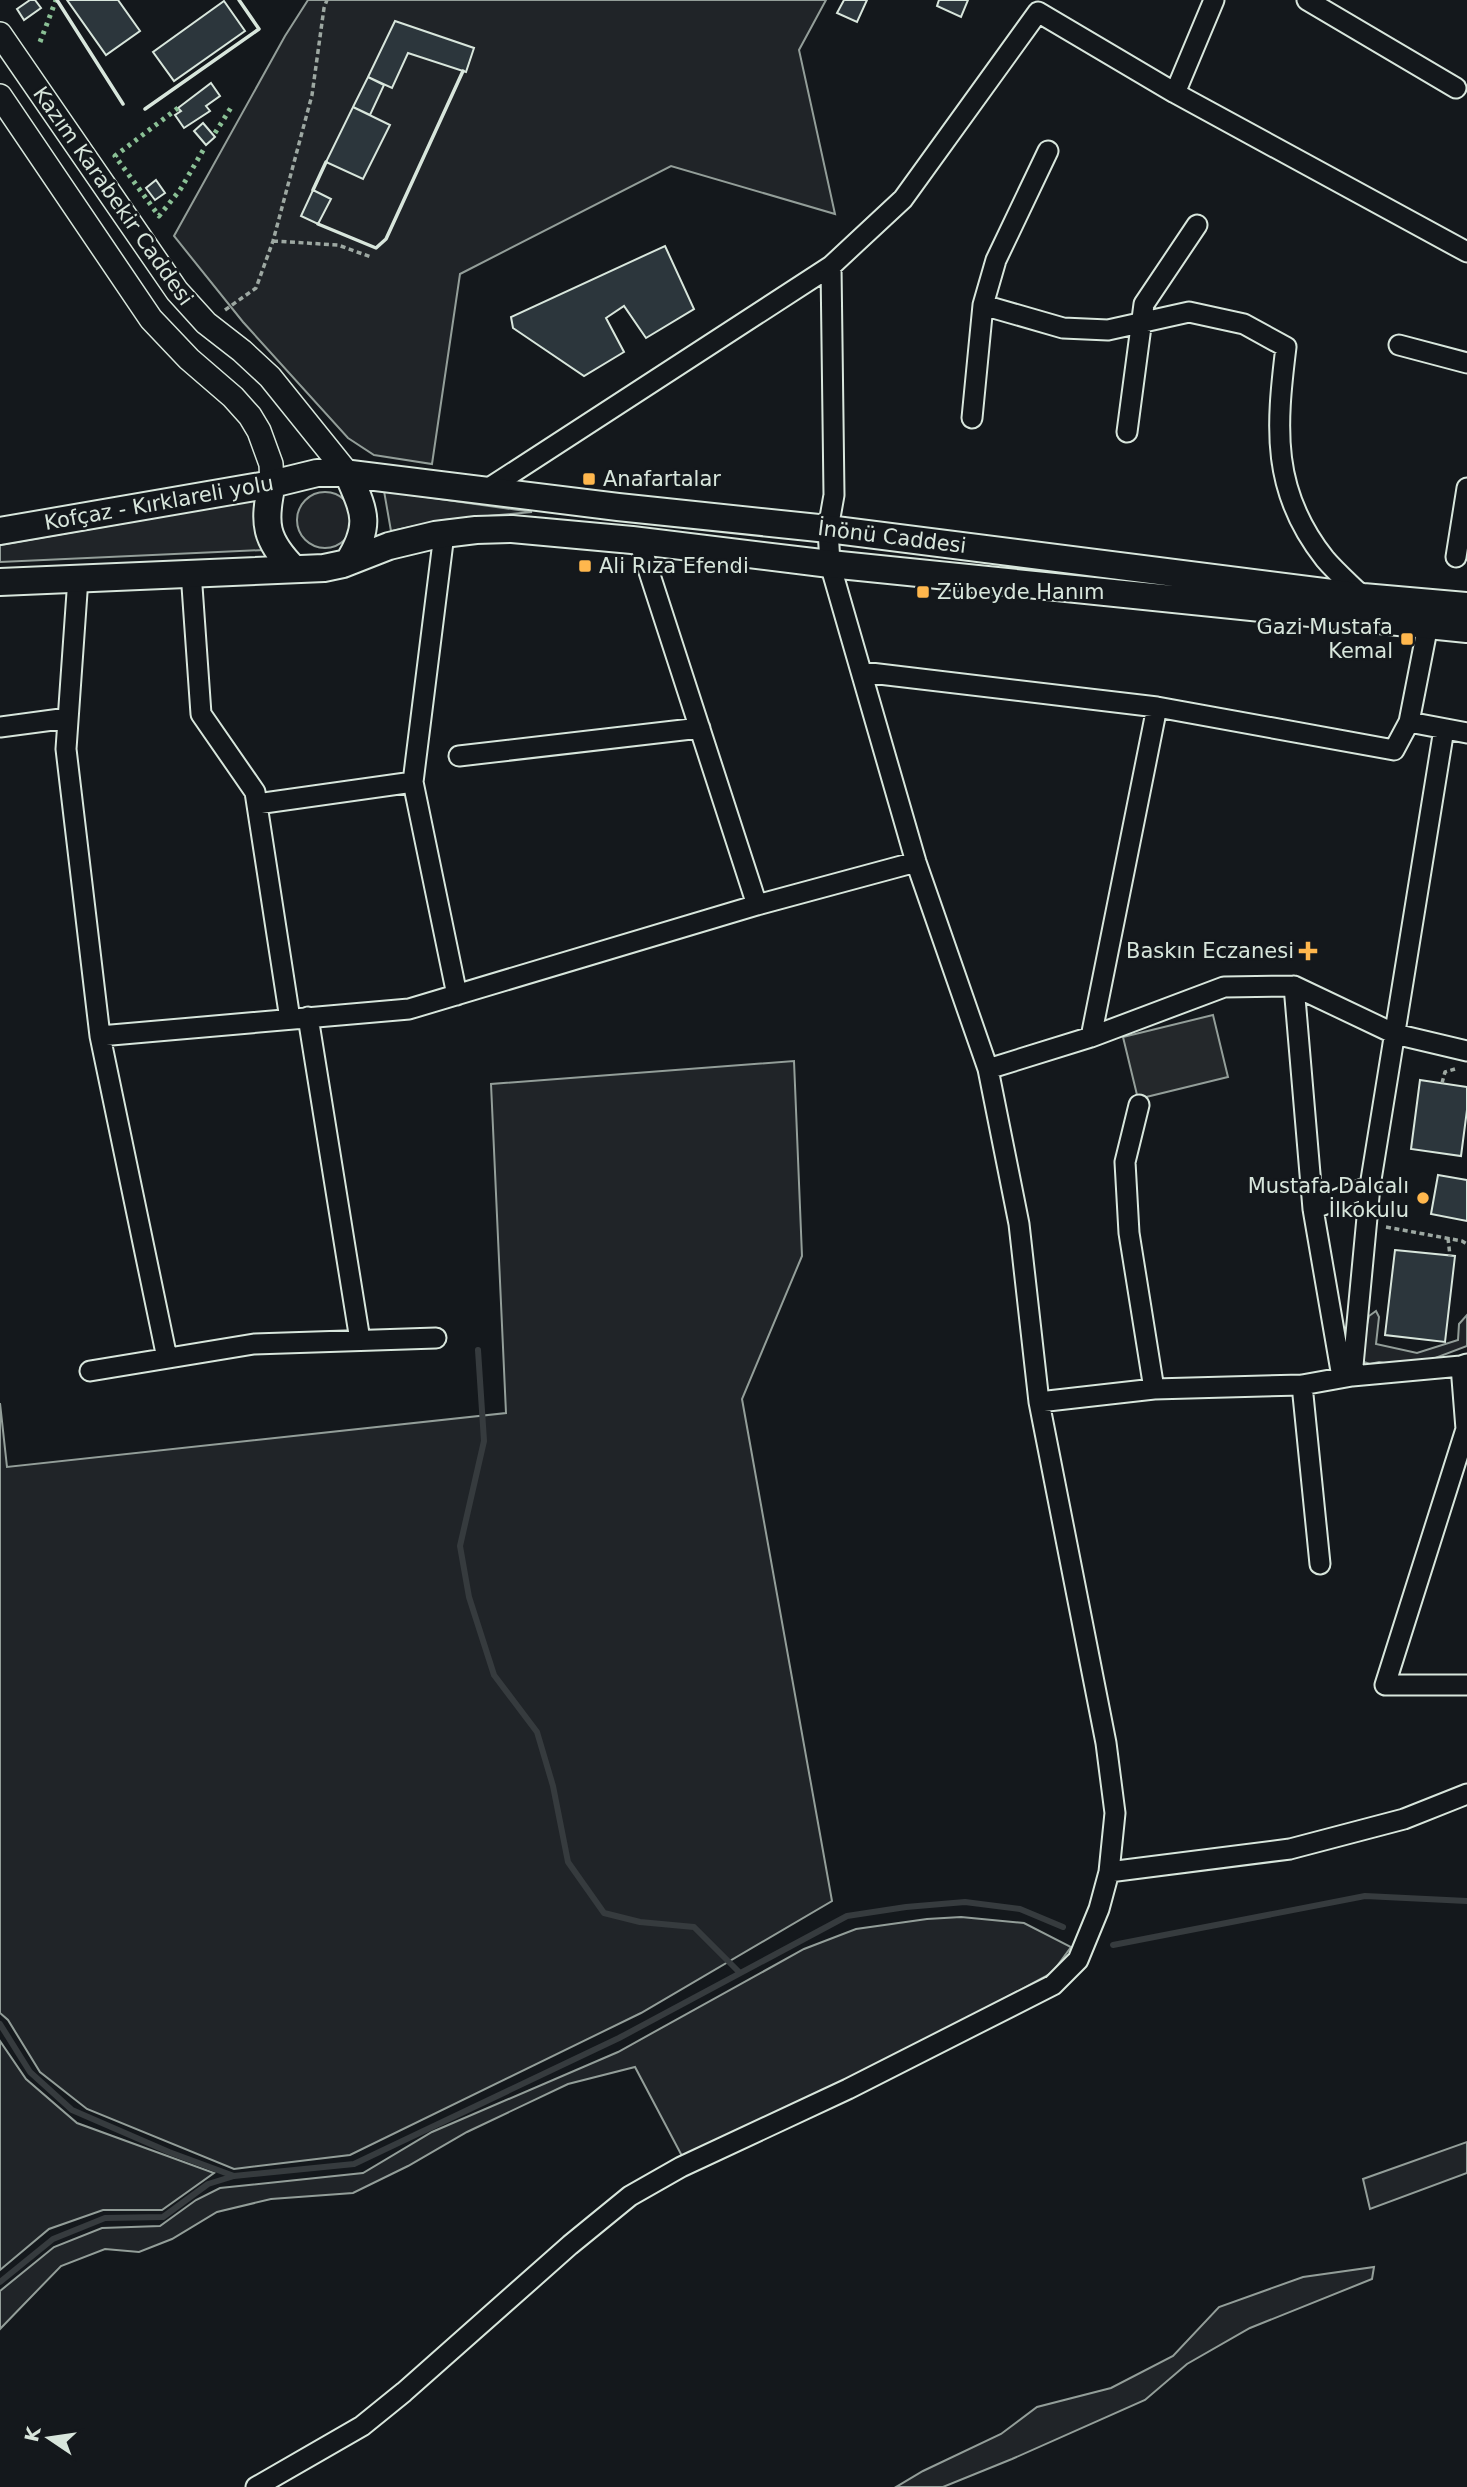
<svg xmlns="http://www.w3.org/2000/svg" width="1467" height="2487" viewBox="0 0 1467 2487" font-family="'DejaVu Sans',sans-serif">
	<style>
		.green { fill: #202428; stroke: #939e99; stroke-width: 2 }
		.parking { fill: #24282b; stroke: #939e99; stroke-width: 2 }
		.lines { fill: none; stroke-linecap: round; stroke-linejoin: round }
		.stream { stroke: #363b3e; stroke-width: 6 }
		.building { fill: #2c363c; stroke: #d8e6dc; stroke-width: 2 }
		.minor-casing { stroke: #d8e6dc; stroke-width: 23 }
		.tertiary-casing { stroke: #d8e6dc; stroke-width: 26 }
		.secondary-casing { stroke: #d8e6dc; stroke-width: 30 }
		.path { stroke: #9da8a2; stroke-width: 3.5; stroke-dasharray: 5 3.5; stroke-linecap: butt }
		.minor { stroke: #14181c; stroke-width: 19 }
		.tertiary { stroke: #14181c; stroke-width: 23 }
		.secondary { stroke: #14181c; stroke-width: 26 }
		.hedge { stroke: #8ac095; stroke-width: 5; stroke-dasharray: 3.5 5; stroke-linecap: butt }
		.wall { stroke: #d8e6dc; stroke-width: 3.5 }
		.poi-dot { fill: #ffb74d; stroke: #14181c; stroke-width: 2.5 }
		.labels { text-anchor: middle; stroke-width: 5; stroke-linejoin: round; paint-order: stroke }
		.street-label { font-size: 21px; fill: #d8e6dc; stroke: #14181c }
		.poi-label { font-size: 21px; fill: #d8e6dc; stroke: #14181c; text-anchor: start }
	</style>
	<rect width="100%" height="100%" fill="#14181c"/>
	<path class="green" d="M308 0H826L799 50 835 214 671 166 460 274 432 464 374 455 348 438 243 322 174 236 285 36Z
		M384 491 532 512 444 520 391 531Z
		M297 520a28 28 0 1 1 56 0a28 28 0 1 1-56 0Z
		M261 499 264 550 0 562V545Z
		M794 1061 802 1256 742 1399 832 1901 641 2013 350 2155 234 2169 87 2109 40 2072 8 2020 0 2013V1403L7 1467 506 1413 491 1084Z
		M1376 1311 1379 1317 1376 1344 1417 1353 1458 1340 1459 1324 1467 1315V1346L1409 1368 1379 1362 1370 1364 1358 1360 1369 1316Z
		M961 1917 1024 1923 1071 1947 1052 1973 826 2093 682 2156 635 2067 568 2084 467 2132 408 2166 353 2193 271 2199 217 2212 172 2239 139 2252 105 2249 61 2266 0 2329V2291L54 2247 102 2228 160 2226 196 2200 220 2188 363 2173 432 2132 618 2052 804 1949 856 1929 927 1919Z
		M0 2041 26 2079 77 2123 214 2173 162 2210H103L49 2229 0 2270Z
		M1467 2142V2173L1370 2209 1363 2179Z
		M1374 2267 1372 2279 1250 2328 1187 2364 1145 2400 1012 2459 943 2487H896L923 2471 1001 2434 1037 2407 1111 2388 1173 2356 1219 2307 1303 2277Z"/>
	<path class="parking" d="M1213 1015 1228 1077 1138 1099 1123 1037Z"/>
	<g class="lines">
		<path class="stream" d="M478 1350 484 1441 460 1546 469 1597 494 1675 537 1732 553 1786 568 1862 604 1913 640 1922 694 1927 740 1973
			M1113 1945 1365 1896 1467 1901
			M0 2024 30 2072 72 2110 169 2152 234 2176
			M0 2282 53 2239 105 2218 163 2217 208 2184 234 2176 354 2164 619 2038 847 1916 906 1907 965 1902 1020 1909 1063 1927"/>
	</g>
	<path class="building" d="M30 0H35L41 8 24 20 17 9Z
		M67 0H118L140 31 106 55Z
		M844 0H867L857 22 837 13Z
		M939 0H968L961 17 937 6Z
		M224 1 245 31 174 81 153 52Z
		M395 21 474 48 466 72 408 53 392 88 368 77Z
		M368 77 384 85 370 115 353 107Z
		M211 83 220 96 206 106 210 111 184 128 175 115 181 111 178 108Z
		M353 107 390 125 363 179 326 162Z
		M203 123 215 137 206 145 194 131Z
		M156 180 165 193 155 200 146 188Z
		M313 190 331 199 318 224 301 216Z
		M665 246 694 309 646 338 624 306 606 318 624 352 584 376 513 328 511 317Z
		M1420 1080 1467 1087V1110L1461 1156 1411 1149Z
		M1438 1175 1467 1180V1221L1431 1214Z
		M1395 1250 1455 1256 1445 1342 1385 1335Z"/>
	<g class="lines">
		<defs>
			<path id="minor" d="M1307 0 1456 88
				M1175 93 1214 0
				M983 305 1063 328 1108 330 1189 312 1244 324 1286 347C1276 428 1271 491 1325 559 1336 572 1351 585 1363 597
				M1399 345 1467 363
				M972 418 983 305 996 260 1048 151
				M1127 432 1144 304 1197 225
				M486 490 831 266
				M639 541 757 905
				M1456 557 1467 488
				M191 572 201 714 255 792 290 1019
				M78 578 66 749 100 1036 167 1358
				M862 672 1157 707 1394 750 1409 722 1467 733
				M1409 722 1428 625
				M0 727 68 718
				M459 756 700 728
				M413 782 444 534
				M257 804 413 782 457 995
				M1294 986 1313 1209 1342 1377
				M308 1017 360 1340
				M100 1036 409 1009 757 905 916 862
				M1091 1037 1157 707
				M988 1069 1091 1037 1224 987 1294 986 1395 1034 1467 1051
				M1139 1105 1125 1162 1129 1233 1154 1389
				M1313 1209 1370 1186
				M1461 1366 1466 1429 1385 1685H1467
				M90 1371 254 1344 436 1338
				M1352 1376 1370 1186 1444 729
				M1302 1385 1320 1564
				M1039 1402 1154 1389 1302 1385 1352 1376 1461 1366 1467 1364
				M1109 1872 1290 1849 1404 1819 1467 1794
				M256 2487 362 2426 404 2392 570 2245 630 2196 681 2167 848 2089 1053 1985 1078 1960 1099 1909 1109 1872 1115 1813 1106 1743 1039 1402 1019 1224 988 1069 916 862 830 564 828 529 834 495 831 266 903 199 1038 12 1175 93 1467 252"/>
			<path id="tertiary" d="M0 34 177 291 206 323 242 351 270 377 348 474
				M0 96 151 319 189 359 233 397 250 416 259 431 271 464 272 484"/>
			<path id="secondary" d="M348 474C364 511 372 524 349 561
				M272 484C263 523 265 540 294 569
				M0 531 272 484 317 473H343L618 507 828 529 1363 597 1467 606
				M0 582 324 568 343 564 389 546 435 535 476 530 512 529 632 540 830 564 1467 629"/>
		</defs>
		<use href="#minor" class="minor-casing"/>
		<use href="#tertiary" class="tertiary-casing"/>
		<use href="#secondary" class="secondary-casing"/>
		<path class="path" d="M273 241 338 245 371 257
			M225 310 256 288 273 241 312 95 324 8 327 0
			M1442 1083 1445 1072 1455 1069
			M1386 1227 1462 1241 1467 1244
			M1448 1238 1450 1256"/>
		<use href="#minor" class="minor"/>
		<use href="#tertiary" class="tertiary"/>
		<use href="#secondary" class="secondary"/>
		<path class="hedge" d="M40 42 56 0
			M178 108 115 156 159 216 180 190 205 147
			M215 133 232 106"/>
		<path class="wall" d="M57 0 123 104
			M145 109 259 29 239 0
			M313 190 326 162
			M318 224 376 248 386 239 463 71"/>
	</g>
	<g class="poi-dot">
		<rect x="582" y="472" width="14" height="14" rx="3.5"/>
		<rect x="578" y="559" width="14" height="14" rx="3.5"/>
		<rect x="916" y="585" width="14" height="14" rx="3.5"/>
		<rect x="1400" y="632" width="14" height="14" rx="3.5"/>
		<path d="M1304.5 940.5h7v7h7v7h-7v7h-7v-7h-7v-7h7z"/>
		<circle cx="1423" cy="1198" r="7"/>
	</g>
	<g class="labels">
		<g class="street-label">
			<text transform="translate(113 196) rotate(55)" y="7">Kazım Karabekir Caddesi</text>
			<text transform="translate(159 503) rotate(-10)" y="7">Kofçaz - Kırklareli yolu</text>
			<text transform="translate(892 537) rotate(7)" y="7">İnönü Caddesi</text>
		</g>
		<g class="poi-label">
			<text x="603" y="486">Anafartalar</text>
			<text x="599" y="573">Ali Rıza Efendi</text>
			<text x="937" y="599">Zübeyde Hanım</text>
			<text x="1393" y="634" text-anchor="end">Gazi Mustafa<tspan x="1393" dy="24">Kemal</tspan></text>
			<text x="1294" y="958" text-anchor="end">Baskın Eczanesi</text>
			<text x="1409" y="1193" text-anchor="end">Mustafa Dalcalı<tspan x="1409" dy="24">İlkokulu</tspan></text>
		</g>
	</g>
	<g transform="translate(49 2438) rotate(283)" stroke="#14181c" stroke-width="5" paint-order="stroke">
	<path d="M0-5L12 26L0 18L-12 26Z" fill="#d8e6dc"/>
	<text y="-10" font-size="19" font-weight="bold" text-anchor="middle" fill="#d8e6dc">K</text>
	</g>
</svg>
